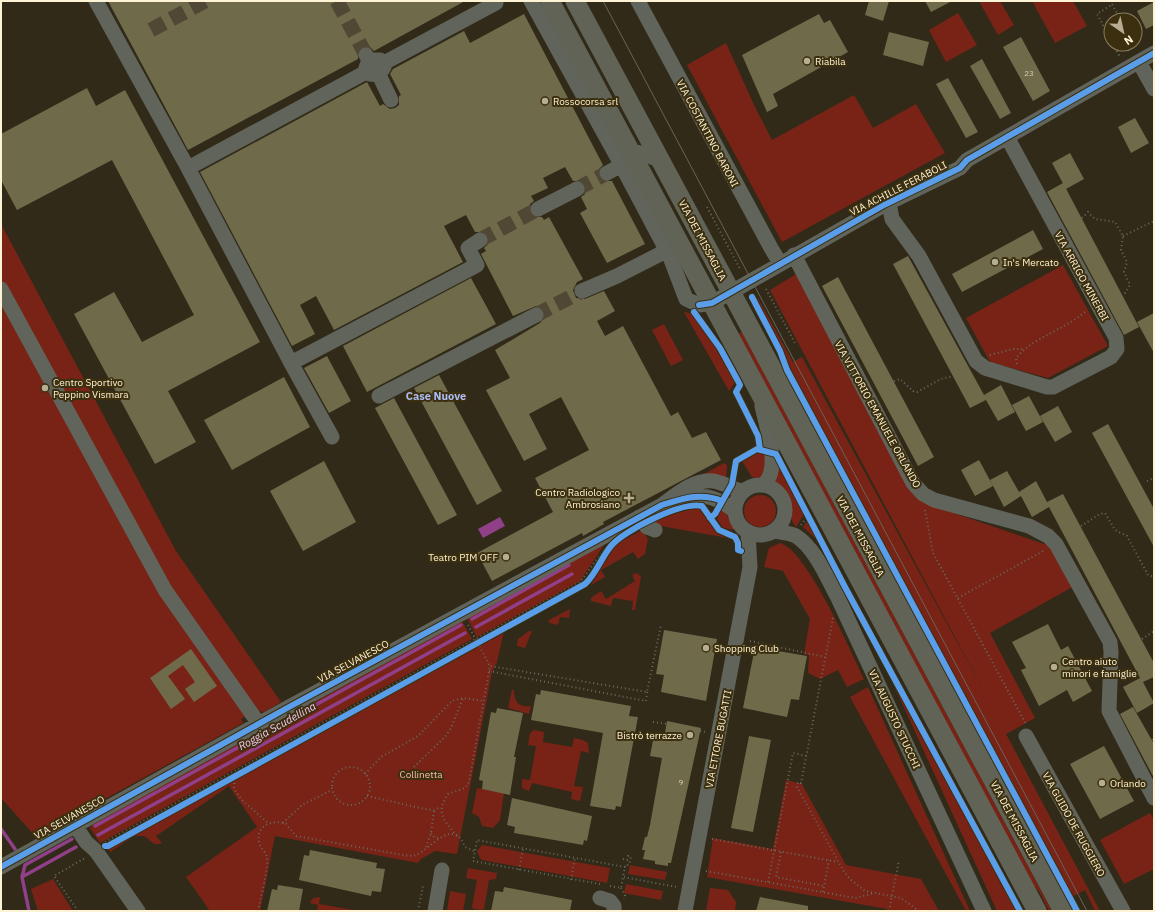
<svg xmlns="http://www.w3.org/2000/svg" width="1155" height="912" viewBox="0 0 1155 912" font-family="'IBM Plex Sans',sans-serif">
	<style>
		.green { fill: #792317 }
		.water { fill: #904088 }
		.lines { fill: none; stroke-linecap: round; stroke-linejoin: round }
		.stream { stroke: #904088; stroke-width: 3.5 }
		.building { fill: #6f6b4a }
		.minor-tunnel { stroke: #504835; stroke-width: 15; stroke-dasharray: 15 8; stroke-linecap: butt }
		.path { stroke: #68695f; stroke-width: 2; stroke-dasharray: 1 3; stroke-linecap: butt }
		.minor { stroke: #60645a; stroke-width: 15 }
		.major { stroke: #606355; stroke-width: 19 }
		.tram { stroke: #676558; stroke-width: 1 }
		.cycleway-casing { stroke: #3b2f0f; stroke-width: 8 }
		.cycleway { stroke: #5a9eea; stroke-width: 6 }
		.poi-dot { fill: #b6ad93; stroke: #3b2f0f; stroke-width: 1.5 }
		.labels { text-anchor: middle; stroke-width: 4; stroke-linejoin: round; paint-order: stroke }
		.number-label { font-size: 8px; fill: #dad1b2 }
		.poi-label { font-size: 10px; fill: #fef3d4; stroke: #3b2f0f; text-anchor: start }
		.street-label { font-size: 10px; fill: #fef3d4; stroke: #3b2f0f }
		.park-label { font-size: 10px; fill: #f7baaf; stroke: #3b2f0f }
		.neighbourhood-label { font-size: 11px; font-weight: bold; fill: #aabcf3; stroke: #3b2f0f }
		.water-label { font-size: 11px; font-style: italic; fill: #f5c8f0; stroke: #3b2f0f }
	</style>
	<rect width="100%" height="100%" fill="#312a19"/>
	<path class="green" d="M983 1H1000L1014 25 998 35 980 3Z
		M1032 1H1073L1087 26 1055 43Z
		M958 13 977 45 946 62 929 30Z
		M726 43 755 107 772 140 854 95 873 128 916 104 945 153 782 242 687 65Z
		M1 224 176 551 281 702 264 712 255 710 241 719 243 723 36 837 1 798Z
		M1063 265 1108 346 1048 378 990 362 966 318Z
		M798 273 924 503 1053 547 1076 585 990 633 1035 718 1006 734 1100 911H1095L1085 890 1072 897 793 376 782 351 755 300 758 298 793 362 802 357 988 699 770 290Z
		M684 312 694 314 716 347 735 382 729 391Z
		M664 324 683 360 671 366 652 330Z
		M742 332 1052 911H1049L1039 891 1025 878 735 335Z
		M757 452 767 454 762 479 752 477 742 461Z
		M776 457 805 513 796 527C783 511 798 501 774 483Z
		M724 463 727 465 726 479 704 474Z
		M744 511a16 16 0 1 1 32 0a16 16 0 1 1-32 0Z
		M700 507 715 530 733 539 650 524 666 516Z
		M722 507 726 512 734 530 723 528 717 519Z
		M808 519 819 540 818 541 803 527Z
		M642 530 648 539 645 554 638 559 633 552 601 570 605 577 591 585 615 546 620 542Z
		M606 542 580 581 477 637 467 618Z
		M780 543C807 550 851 652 864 679L847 687 838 670 820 679 808 673 809 655 804 654 810 619 783 571 764 567 769 548Z
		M637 573 641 577 635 610H632L633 601 613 598 611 606 591 601V598L601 591 606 599 635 581 632 575Z
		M570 609 569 618 560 617 558 625 550 623 548 621 551 619Z
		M462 621 472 639 100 843 90 828 94 823Z
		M504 631 497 662 492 672 457 854 435 851 421 859 418 863 275 836 260 911H210L186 877 257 827 229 786 156 836 162 843C153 847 151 840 144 836H134L110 852 108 848Z
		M529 631H532L525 648 517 646 518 639Z
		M885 663 1018 911H997L884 664Z
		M868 687 970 911H966L850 697Z
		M512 690H514C514 702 519 708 531 706L529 714 508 708Z
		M534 730 544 732 543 742 572 747 574 738 583 740 588 743 589 753 581 751 574 786 583 787 580 801 571 799 572 792 532 783 529 791 522 788V779L530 780 536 746 528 745 530 733Z
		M786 780 802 784 846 865 921 879 939 911H887V909L707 877 713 838 773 849Z
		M477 788 504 793 500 820 493 828 482 826 479 817 472 813Z
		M1150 813 1154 820V869L1124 884 1100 840Z
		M482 845 610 868 607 883 482 860 480 858 477 851Z
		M630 865 667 872 665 880 628 874Z
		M468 868 497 873 496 879 489 880 484 909 481 910 474 909 472 907 477 880 466 878Z
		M53 879 73 911H38L31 889Z
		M626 884 663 891 661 900 624 893Z
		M710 888 728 890 736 902 735 911H706Z
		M450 891 466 894 463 911H447Z
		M320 897 319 904 359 911H317L318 905 310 903 313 898Z"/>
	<path class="water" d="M500 517 505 526 483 538 478 529Z"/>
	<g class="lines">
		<path class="stream" d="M472 619 569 565
			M476 627 572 574
			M95 826 461 625
			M1 829 15 849
			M98 835 465 633
			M22 877 76 847
			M29 911 22 877 25 865 72 839"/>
	</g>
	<path class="building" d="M108 1H465L374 51 370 47H362L358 51V59L188 150Z
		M869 1H889L883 21 865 15Z
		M925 1H952L931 12Z
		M1154 2V25L1146 29 1137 11Z
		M524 14 603 165 599 169V177L603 181H612L645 244 607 263 580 213 587 209 581 197 585 194V185L582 181H573L565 167 543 178 548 188 531 196 534 201 530 204V213L533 217H542L544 220 549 217 583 279 577 282 573 290 576 298 585 299 604 291 615 311 597 321 605 336 623 326 671 416 678 412 692 438 706 432 721 460 603 522 604 524 583 536 582 533 492 581 477 553 553 512 535 478 589 450 561 397 529 414 547 449 524 461 486 390 510 378 495 350 540 323 545 316 544 311 536 306 513 316 481 254 486 251 484 248 488 244V235L484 232H475L466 215 444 226 463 262 334 330 316 296 300 305 315 334 292 346 200 172 367 82 380 106 383 104 390 109 395 108 399 105V96L401 95 390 74 393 69 464 31 470 43Z
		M819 14 824 23 830 20 848 52 773 94 778 106 767 112 742 55Z
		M889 32 929 42 923 66 883 55Z
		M1021 37 1050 91 1033 101 1003 47Z
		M982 59 1011 113 1000 119 970 66Z
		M948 78 978 132 966 138 936 84Z
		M87 88 96 106 125 90 260 342 168 391 196 442 155 464 74 314 114 292 142 342 194 315 112 160 17 210 1 180V134Z
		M1135 118 1149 143 1131 153 1118 127Z
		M1070 153 1084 179 1066 189 1052 163Z
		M1063 183 1139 327 1124 335 1047 192Z
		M1033 230 1043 249 962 292 952 274Z
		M908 256 984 395 1001 385 1015 412 998 421 986 400 970 408 893 264Z
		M838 277 934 457 918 466 822 286Z
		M471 278 496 324 367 392 343 346Z
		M1154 313V353L1137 322Z
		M327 356 351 401 329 413 304 368Z
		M439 375 502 491 477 505 414 388Z
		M284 377 310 427 232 470 204 420Z
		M1029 396 1043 422 1026 431 1012 405Z
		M394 398 457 515 438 525 375 408Z
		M1058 406 1072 432 1055 442 1040 416Z
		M1108 424 1154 509V547L1092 433Z
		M979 460 993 486 975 496 961 470Z
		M324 461 356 522 303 551 270 491Z
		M1007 471 1019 492 1036 481 1047 502 1063 494 1154 663V677L1143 682 1154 703 1137 713 1123 687 1140 678 1049 507 1032 517 1021 496 1004 507 990 480Z
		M1048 624 1061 650 1068 646 1092 691 1073 702 1067 690 1039 706 1021 670 1026 668 1012 642Z
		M664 630 717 639 706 701 661 692 664 675 656 674Z
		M755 647 807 656 799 700 791 699 787 717 743 708Z
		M191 649 217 686 194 702 185 689 195 682 183 665 168 676 185 699 171 709 150 678Z
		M541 690 631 706 629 716 638 717 621 807 616 806 615 810 590 806 603 733 531 720 536 694 540 695Z
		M1133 707 1154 744V778L1120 714Z
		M497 708 523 713 514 757H516L510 795 482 789 483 781 479 780 491 712 496 713Z
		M667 721 701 728 671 863H668V866L655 864V861L643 859 645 850H642L645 837H647L650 825 662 758 650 756 654 735 664 738Z
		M749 736 771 740 753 832 731 828Z
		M1104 746 1134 801 1100 819 1070 764Z
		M512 798 592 816 587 841 584 840 583 845 514 833 515 827 507 825Z
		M310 850 377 863 376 868 385 869 381 892 372 891 371 896 299 880 304 855 309 856Z
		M278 885 303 889 299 911H267L272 889 277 890Z
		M504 887 572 900 570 911H491L495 891 503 892Z
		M760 897 808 906V911H756Z"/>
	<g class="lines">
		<path class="minor-tunnel" d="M337 1 366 55
			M151 30 205 1
			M577 189 607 173
			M480 240 538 209
			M536 315 582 291"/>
		<path class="path" d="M1110 1 1121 20
			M1111 40 1097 14 1113 4
			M1113 44 1120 57
			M707 207 740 269
			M1082 218 1088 212 1095 219 1115 222 1123 236 1121 250 1127 262 1124 272 1130 285 1123 296
			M1123 236 1154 221
			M766 289 796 345
			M990 355 1013 349H1024
			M1017 364 1016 359C1027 340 1069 328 1087 310
			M894 381 900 379 913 391 917 392 941 379 953 376
			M1147 481 1154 478
			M925 510 933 553 1026 724
			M801 525 808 516
			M1081 526 1100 514 1105 513 1115 530 1127 536 1148 575 1154 577
			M958 598 1045 550
			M833 618 801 783 798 782 797 787 843 870 850 879 865 891 901 898 919 911
			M468 625 490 666
			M1142 639 1154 631
			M750 641 825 657
			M489 671 646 701 647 692
			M653 722 667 724
			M700 731 706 732
			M1152 740 1154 738
			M414 767 445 737 451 728 463 698
			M332 786a19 19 0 1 1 38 0a19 19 0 1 1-38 0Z
			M365 774 381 757 418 736 452 701 463 698 484 701
			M235 775 234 789 242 800 268 823
			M367 796 425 809 434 810 441 807
			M283 823 302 805 332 790
			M431 833 434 837 438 838
			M457 836C444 820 435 814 448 794L465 788 469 782 490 666 647 692 661 625
			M712 839 838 862
			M105 842 580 582 601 554
			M426 847 431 833 434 810
			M781 852 776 877 824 886
			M623 859 627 860 628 856 631 857 629 864 625 867
			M519 870 523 849
			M706 871 855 898 875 893
			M571 880 575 858
			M768 882 793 753 806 756
			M600 884 473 861 477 840 625 867 623 877 677 887
			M610 886 621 888 623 877
			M621 888 625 895 624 899
			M823 892 829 860
			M1084 910V911
			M78 911 54 876 85 858
			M258 911C260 901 269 866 267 858 267 853 260 848 259 842 255 825 274 819 286 824L296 836 403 855C407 856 412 856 416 855 431 849 453 816 465 847L474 851
			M418 911 423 886
			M889 911 899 860"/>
		<path class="minor" d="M96 1 188 168 368 71
			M531 1 617 157 670 257 686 299 699 305 712 303 884 205 960 168 967 160 1154 53
			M638 1 771 248 780 263
			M366 55 369 60 366 68 370 74 379 75 384 67 380 60H369
			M1139 62 1154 89
			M382 64 496 3 495 1
			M379 75 391 100
			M622 155C636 148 647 155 661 161
			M188 168 291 363 477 265 468 248 480 240
			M607 173 622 165
			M889 203 892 219 919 256 976 361 985 368 1047 387H1053L1111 357 1117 349 1116 338 1007 137
			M538 209 577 189
			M794 255 913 483 923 494 934 500 1029 526 1048 536 1056 544 1110 642 1111 652 1109 711 1154 798
			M1 289 165 590 259 724
			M582 291 617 276 666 251
			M291 363 332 437
			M379 396 536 315
			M762 406C766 426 782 470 763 485
			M735 510a25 25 0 1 1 50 0a25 25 0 1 1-50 0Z
			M674 501C701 494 712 493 735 511
			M639 517 647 527 655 530
			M775 531C781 532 790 533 796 536 816 549 827 578 838 598L984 911
			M1026 736 1123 911
			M75 825 86 842 96 851 138 911
			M1 867 289 707 662 505C676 495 694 479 713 481 722 482 734 489 743 492
			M600 898 610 901 614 906V911
			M435 911 442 870
			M685 911 750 567 748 533"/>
		<path class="major" d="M550 1 1037 911
			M575 1 1063 911"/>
		<path class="tram" d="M603 1 1087 911"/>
		<defs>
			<path id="cycleway" d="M752 297 780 351 787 370 1077 911
				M699 305 712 303 884 205 960 168 967 160 1154 53
				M694 312 720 348 738 381 740 385 736 392 758 436 760 449
				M710 518 715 514 732 484 736 461 757 449 776 454 846 589 1020 911
				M105 846H108L585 584C596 574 601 558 611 546 623 531 682 501 702 506L719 530 735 537 738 543V550L741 551
				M1 867 289 707 662 505C682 499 701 492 722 501"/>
		</defs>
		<use href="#cycleway" class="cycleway-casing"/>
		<use href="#cycleway" class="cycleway"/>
	</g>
	<g class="poi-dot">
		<circle cx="807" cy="61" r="4"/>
		<circle cx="545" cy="101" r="4"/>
		<circle cx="995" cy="262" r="4"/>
		<circle cx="45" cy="388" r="4"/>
		<path d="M627 492h4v4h4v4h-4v4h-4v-4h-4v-4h4z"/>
		<circle cx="506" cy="557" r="4"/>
		<circle cx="706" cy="648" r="4"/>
		<circle cx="1054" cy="667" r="4"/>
		<circle cx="690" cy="735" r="4"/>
		<circle cx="1102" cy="783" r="4"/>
	</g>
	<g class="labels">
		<g class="number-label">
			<text x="1029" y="76">23</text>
			<text x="681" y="785">9</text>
		</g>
		<g class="poi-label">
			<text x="815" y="65">Riabila</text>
			<text x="553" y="105">Rossocorsa srl</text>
			<text x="1003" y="266">In's Mercato</text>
			<text x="53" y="386">Centro Sportivo<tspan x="53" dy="12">Peppino Vismara</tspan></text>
			<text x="620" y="496" text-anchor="end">Centro Radiologico<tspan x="620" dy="12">Ambrosiano</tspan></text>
			<text x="498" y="561" text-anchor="end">Teatro PIM OFF</text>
			<text x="714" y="652">Shopping Club</text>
			<text x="1062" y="665">Centro aiuto<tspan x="1062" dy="12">minori e famiglie</tspan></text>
			<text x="682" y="739" text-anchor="end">Bistrò terrazze</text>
			<text x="1110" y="787">Orlando</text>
		</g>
		<g class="street-label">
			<text transform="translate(708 133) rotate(62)" y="4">VIA COSTANTINO BARONI</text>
			<text transform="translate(898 188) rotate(-27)" y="4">VIA ACHILLE FERABOLI</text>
			<text transform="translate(703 240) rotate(62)" y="4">VIA DEI MISSAGLIA</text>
			<text transform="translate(1082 276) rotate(61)" y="4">VIA ARRIGO MINERBI</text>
			<text transform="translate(878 414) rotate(61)" y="4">VIA VITTORIO EMANUELE ORLANDO</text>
			<text transform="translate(861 536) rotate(62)" y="4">VIA DEI MISSAGLIA</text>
			<text transform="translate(353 661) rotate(-28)" y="4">VIA SELVANESCO</text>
			<text transform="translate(895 719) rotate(65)" y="4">VIA AUGUSTO STUCCHI</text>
			<text transform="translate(718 739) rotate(-79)" y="4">VIA ETTORE BUGATTI</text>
			<text transform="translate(69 817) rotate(-29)" y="4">VIA SELVANESCO</text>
			<text transform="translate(1015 821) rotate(62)" y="4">VIA DEI MISSAGLIA</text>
			<text transform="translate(1074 824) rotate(61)" y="4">VIA GUIDO DE RUGGIERO</text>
		</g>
		<g class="park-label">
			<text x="421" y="778">Collinetta</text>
		</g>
		<g class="neighbourhood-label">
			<text x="436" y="400">Case Nuove</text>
		</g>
		<g class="water-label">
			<text transform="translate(277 726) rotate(-29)" y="4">Roggia Scudellina</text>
		</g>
	</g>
	<rect width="1155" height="912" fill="none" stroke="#fef3d4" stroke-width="4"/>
	<g transform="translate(1123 32) rotate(146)"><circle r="19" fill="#3b2f0f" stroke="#897d5e"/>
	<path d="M0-3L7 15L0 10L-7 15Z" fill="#b6ad93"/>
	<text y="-6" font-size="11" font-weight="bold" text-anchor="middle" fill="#fef3d4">N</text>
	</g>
</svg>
